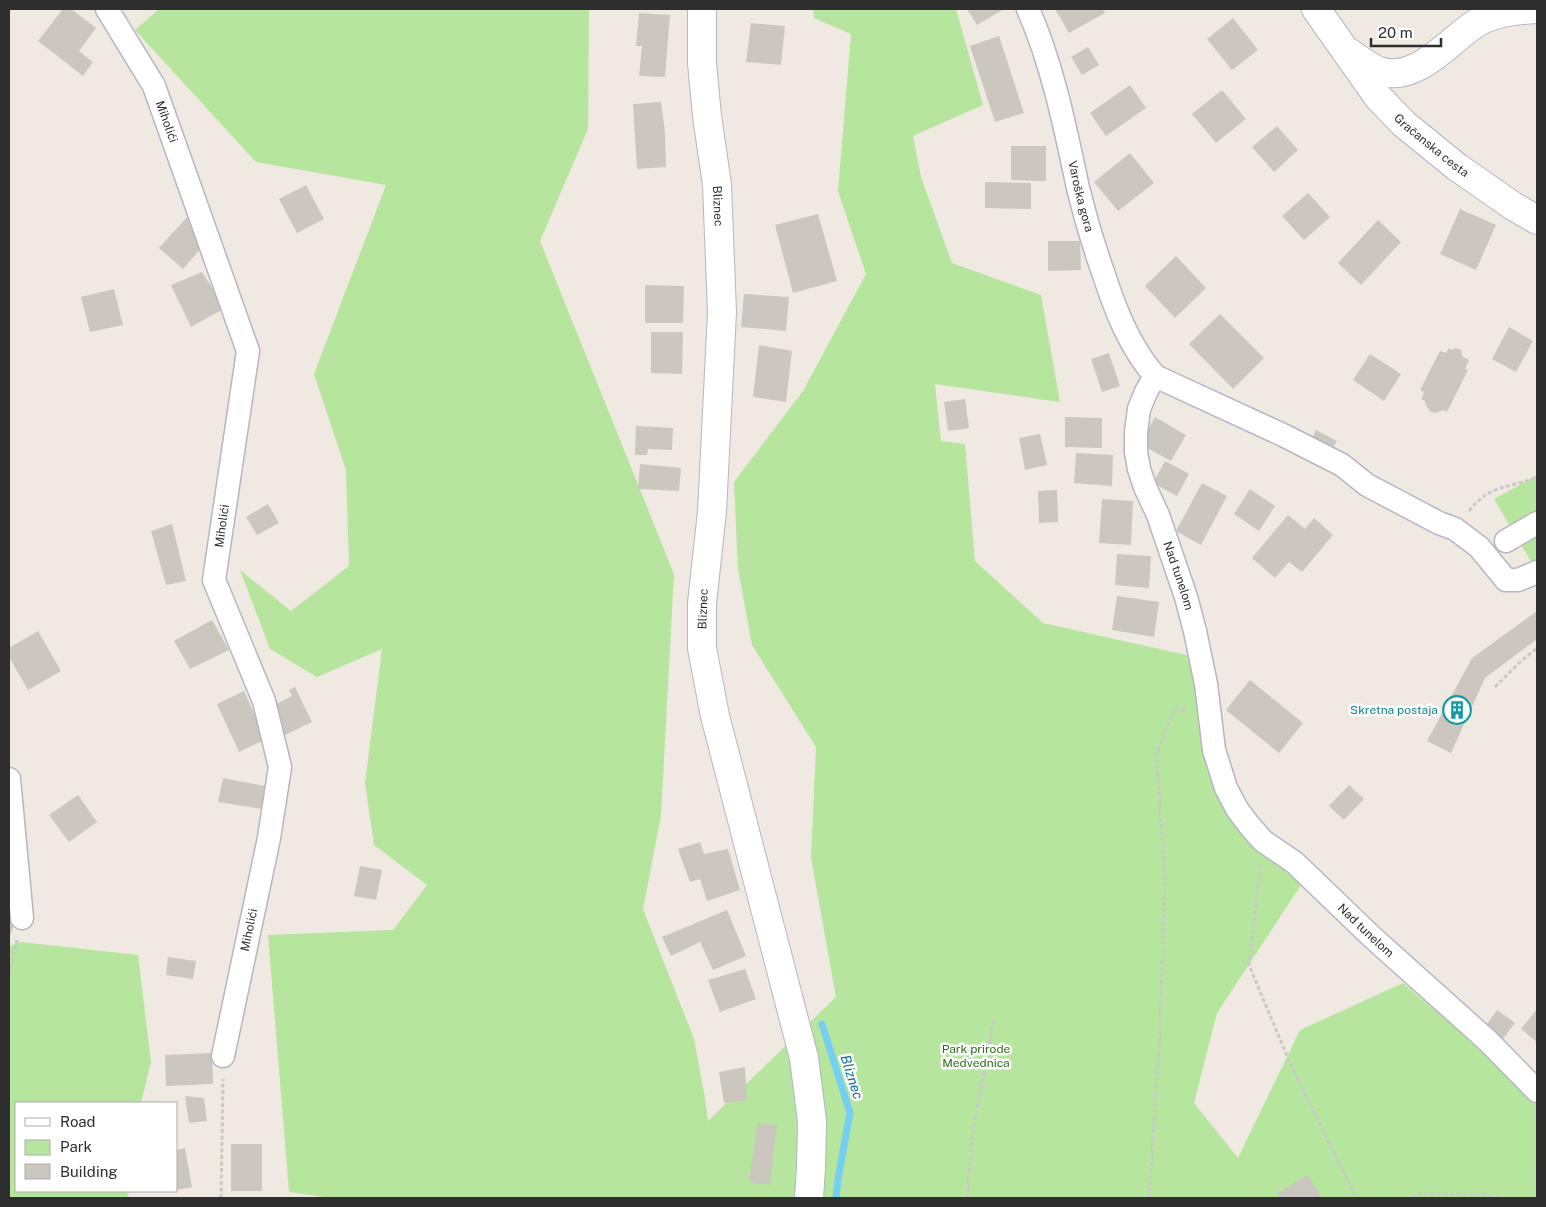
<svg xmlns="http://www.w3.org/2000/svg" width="1546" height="1207" viewBox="0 0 1546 1207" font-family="'Public Sans',sans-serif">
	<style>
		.green { fill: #b6e59e }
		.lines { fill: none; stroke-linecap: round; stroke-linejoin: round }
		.stream { stroke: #75cff0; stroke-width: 7 }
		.building { fill: #cbc7bf }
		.street-casing { stroke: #b4b7c1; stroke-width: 25 }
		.secondary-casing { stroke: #b4b7c1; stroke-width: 30 }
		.path { stroke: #c9c9c9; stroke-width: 3; stroke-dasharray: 4 2.5; stroke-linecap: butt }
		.street { stroke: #fff; stroke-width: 22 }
		.secondary { stroke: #fff; stroke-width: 28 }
		.labels { text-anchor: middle; stroke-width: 5; stroke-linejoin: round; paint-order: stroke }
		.street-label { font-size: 12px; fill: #2e2e2e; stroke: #fff }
		.culture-label { font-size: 12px; fill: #0d838f; stroke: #fff; text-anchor: end }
		.park-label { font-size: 12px; fill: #2c6e1b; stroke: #fff }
		.water-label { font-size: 14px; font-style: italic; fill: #0d6fa3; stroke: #fff }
	</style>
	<rect width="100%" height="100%" fill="#efe9e1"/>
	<path class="green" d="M159 9H589L588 129 540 241 674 574 661 816 643 909 694 1039 705 1098 708 1121 836 997 811 858 816 747 752 645 738 569 734 482 803 391 866 274 838 191 851 34 814 18 813 9H956L983 105 913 136 921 177 952 263 1041 295 1060 402 935 384 941 441 965 444 975 561 1043 623 1195 657 1209 765 1242 834 1301 885 1217 1013 1194 1103 1238 1158 1300 1030 1403 983 1458 1030 1537 1105V1198H330L289 1192 268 935 393 930 427 885 374 845 365 783 382 649 317 677 270 649 240 570 291 611 349 566 346 470 314 374 386 185 256 162 135 30Z
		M1537 475V560L1532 563 1494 499Z
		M21 942 138 955 151 1062 141 1103H16V1191H127L129 1198H9V946Z"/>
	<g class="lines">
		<path class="stream" d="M822 1024 850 1113 838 1179 836 1198"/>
	</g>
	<path class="building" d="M63 9H71L96 28 79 51 93 62 83 76 38 41Z
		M967 9H1004L977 25Z
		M1055 9H1102L1105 13 1069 33Z
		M639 13 670 15 665 77 639 76 642 46H636Z
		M1233 18 1258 50 1232 70 1207 39Z
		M751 23 785 26 781 65 746 62Z
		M999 36 1024 113 995 122 970 46Z
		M1088 47 1099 65 1082 75 1071 57Z
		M1130 85 1146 108 1106 136 1090 113Z
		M1222 90 1246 119 1216 143 1192 114Z
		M661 102 665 132 666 167 637 169 633 104Z
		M1277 126 1298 150 1274 172 1252 147Z
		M1011 146H1046V181L1011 180Z
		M1130 153 1154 183 1118 211 1094 182Z
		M985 182 1031 183V209L985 208Z
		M306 185 324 219 297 233 279 199Z
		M1308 193 1330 217 1304 240 1282 216Z
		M1460 209 1496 225 1476 270 1440 254Z
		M818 214 837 281 793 293 775 225Z
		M187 217 204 245 183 269 159 248Z
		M1378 220 1401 242 1361 285 1338 263Z
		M1048 241H1080L1081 270 1048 271Z
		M1176 256 1206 288 1175 318 1145 286Z
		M202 272 225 308 191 327 171 285Z
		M645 285 684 286 683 323H645Z
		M114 289 123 325 90 332 81 297Z
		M744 294 789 297 786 331 741 327Z
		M1220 314 1264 358 1233 389 1189 344Z
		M1509 327 1533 341 1516 372 1492 359Z
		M651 332H683L682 374 651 373Z
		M759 345 792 351 786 402 753 397Z
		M1449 348 1452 350 1455 348 1459 349 1462 351V356L1469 360 1465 369 1468 370 1447 412 1444 410 1435 413 1431 412 1426 406 1425 401 1421 399 1424 392 1420 390 1440 351 1446 353Z
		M1109 353 1120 386 1102 392 1091 359Z
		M1370 354 1401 374 1384 401 1353 380Z
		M965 399 969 428 948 431 944 402Z
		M1065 417 1102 418V448L1065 447Z
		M1155 417 1186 435 1171 461 1140 444Z
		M636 426 673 428 672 450 648 449 647 455H635Z
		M1316 430 1337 441 1331 451 1311 441Z
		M1040 434 1047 465 1025 470 1019 438Z
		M1076 453 1113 455 1112 486 1074 483Z
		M1165 461 1189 474 1177 496 1153 483Z
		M640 464 681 468 679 491 638 489Z
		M1202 483 1227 496 1201 545 1176 531Z
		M1250 489 1275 506 1259 531 1234 514Z
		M1057 490 1058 522 1039 523 1038 491Z
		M1102 499 1133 501 1131 545 1099 543Z
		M268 504 279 523 257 535 246 517Z
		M1288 515 1305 529 1314 518 1333 535 1302 572 1289 562 1275 578 1252 558Z
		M172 524 186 581 166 585 151 531Z
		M1117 554 1151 556 1149 588 1115 585Z
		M1117 596 1159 602 1154 637 1112 630Z
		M1537 611V639L1485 678 1451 753 1427 741 1472 658Z
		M212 620 229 650 190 669 174 641Z
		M38 631 61 671 28 690 9 657V648Z
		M1250 680 1303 723 1279 753 1226 710Z
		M295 687 312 722 285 735 272 706 292 696 289 690Z
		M244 691 266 739 239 752 217 704Z
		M223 778 265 786 262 809 218 802Z
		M1349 785 1364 799 1344 820 1329 806Z
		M78 795 97 822 69 842 49 815Z
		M700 842 704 854 728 849 740 890 707 901 700 879 690 882 678 849Z
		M360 866 382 870 376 900 354 896Z
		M9 910 18 913 9 939Z
		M727 910 746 956 713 970 700 942 671 956 662 937Z
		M168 957 196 961 193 979 166 975Z
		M745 969 756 999 720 1012 708 980Z
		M1537 1009V1042L1521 1029Z
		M1497 1010 1515 1023 1501 1041 1484 1028Z
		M212 1053 213 1084 166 1086 165 1055Z
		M745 1067 747 1100 724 1103 719 1072Z
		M185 1096 204 1098 207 1121 189 1123Z
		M757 1123 777 1125 770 1185 749 1182Z
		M231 1144H262V1191H231Z
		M185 1148 192 1187 176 1190V1150Z
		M1308 1175 1322 1198H1280L1277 1193Z"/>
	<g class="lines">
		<defs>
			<g id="street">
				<path id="s1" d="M107 9 154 86 248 351 214 580 264 701 280 767 269 838 223 1056"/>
				<path id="s2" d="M1028 9C1053 66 1065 127 1078 188 1085 217 1094 247 1104 275 1116 312 1130 347 1155 376L1285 436 1342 465 1367 485 1439 523 1455 529 1479 547 1506 580H1518L1537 572"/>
				<path id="s3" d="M1155 376 1146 392 1139 409 1136 432V452L1139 469 1145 487 1158 515 1186 597 1195 631 1206 684 1214 750 1226 788 1237 809 1249 825 1263 841 1294 862 1372 937 1488 1041 1537 1091"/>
				<path d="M1506 541 1537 523"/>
				<path d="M9 779 22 918"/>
			</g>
			<g id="secondary">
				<path id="s4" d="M702 9V63L707 116 717 185 722 312 712 512 702 603V648L715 716 804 1058 812 1121 811 1168 809 1198"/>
				<path id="s5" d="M1316 9 1378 97 1404 124 1457 167 1513 206 1537 220"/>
				<path d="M1350 53C1359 59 1369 67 1379 71 1417 84 1450 39 1478 22 1496 12 1517 10 1537 9"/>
			</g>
		</defs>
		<use href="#street" class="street-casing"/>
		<use href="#secondary" class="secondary-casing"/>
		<path class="path" d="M1469 511C1491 483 1508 489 1537 477
			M1495 687 1520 662 1537 648
			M1260 865 1249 965 1290 1063 1356 1198
			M9 975 17 940
			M221 1198 223 1079
			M967 1198 972 1137 994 1017
			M1149 1198 1160 1030 1165 874 1156 755 1175 708 1186 710
			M1412 1198 1418 1194 1486 1195 1500 1198"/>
		<use href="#street" class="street"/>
		<use href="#secondary" class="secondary"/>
	</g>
	<defs>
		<symbol id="building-ring" viewBox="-11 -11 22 22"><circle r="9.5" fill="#fff" stroke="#0f9aa8" stroke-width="1.5"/><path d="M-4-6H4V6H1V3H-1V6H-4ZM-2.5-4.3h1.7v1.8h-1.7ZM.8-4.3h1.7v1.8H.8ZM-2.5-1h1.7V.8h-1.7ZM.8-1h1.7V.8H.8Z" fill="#0f9aa8"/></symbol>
	</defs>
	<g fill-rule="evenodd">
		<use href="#building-ring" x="1441" y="694" width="32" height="32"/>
	</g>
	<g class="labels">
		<g class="street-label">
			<text dy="4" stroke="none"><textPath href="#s1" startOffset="128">Miholići</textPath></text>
			<text dy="4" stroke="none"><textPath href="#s5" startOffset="180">Gračanska cesta</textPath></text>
			<text dy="4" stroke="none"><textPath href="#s2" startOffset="195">Varoška gora</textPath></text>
			<text dy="4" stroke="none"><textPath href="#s4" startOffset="198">Bliznec</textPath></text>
			<text transform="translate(222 526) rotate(-82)" y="4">Miholići</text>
			<text dy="4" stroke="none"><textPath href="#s3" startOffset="211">Nad tunelom</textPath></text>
			<text transform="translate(703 609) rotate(-88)" y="4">Bliznec</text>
			<text transform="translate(249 930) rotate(-78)" y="4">Miholići</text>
			<text dy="4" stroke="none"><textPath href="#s3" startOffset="631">Nad tunelom</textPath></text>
		</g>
		<g class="culture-label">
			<text x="1438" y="714">Skretna postaja</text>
		</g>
		<g class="park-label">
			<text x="976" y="1053">Park prirode<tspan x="976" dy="14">Medvednica</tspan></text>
		</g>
		<g class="water-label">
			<text transform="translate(852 1077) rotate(72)" y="5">Bliznec</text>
		</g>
	</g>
	<rect width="1546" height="1207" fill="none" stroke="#2e2e2e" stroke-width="20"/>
	<rect x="15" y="1102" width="162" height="90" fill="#ffffff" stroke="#ababab"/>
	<rect x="25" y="1118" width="25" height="8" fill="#ffffff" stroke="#ababab"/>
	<text x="60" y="1127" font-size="15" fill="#2e2e2e">Road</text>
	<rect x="25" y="1140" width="25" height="15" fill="#b6e59e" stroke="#ababab"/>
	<text x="60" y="1152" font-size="15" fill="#2e2e2e">Park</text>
	<rect x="25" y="1164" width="25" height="15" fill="#cbc7bf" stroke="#ababab"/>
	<text x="60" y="1177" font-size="15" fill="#2e2e2e">Building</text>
	<path d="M1371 38v8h70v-8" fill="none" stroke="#2e2e2e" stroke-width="2.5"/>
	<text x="1378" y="38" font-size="15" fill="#2e2e2e" stroke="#ffffff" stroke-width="4" paint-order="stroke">20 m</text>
</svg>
